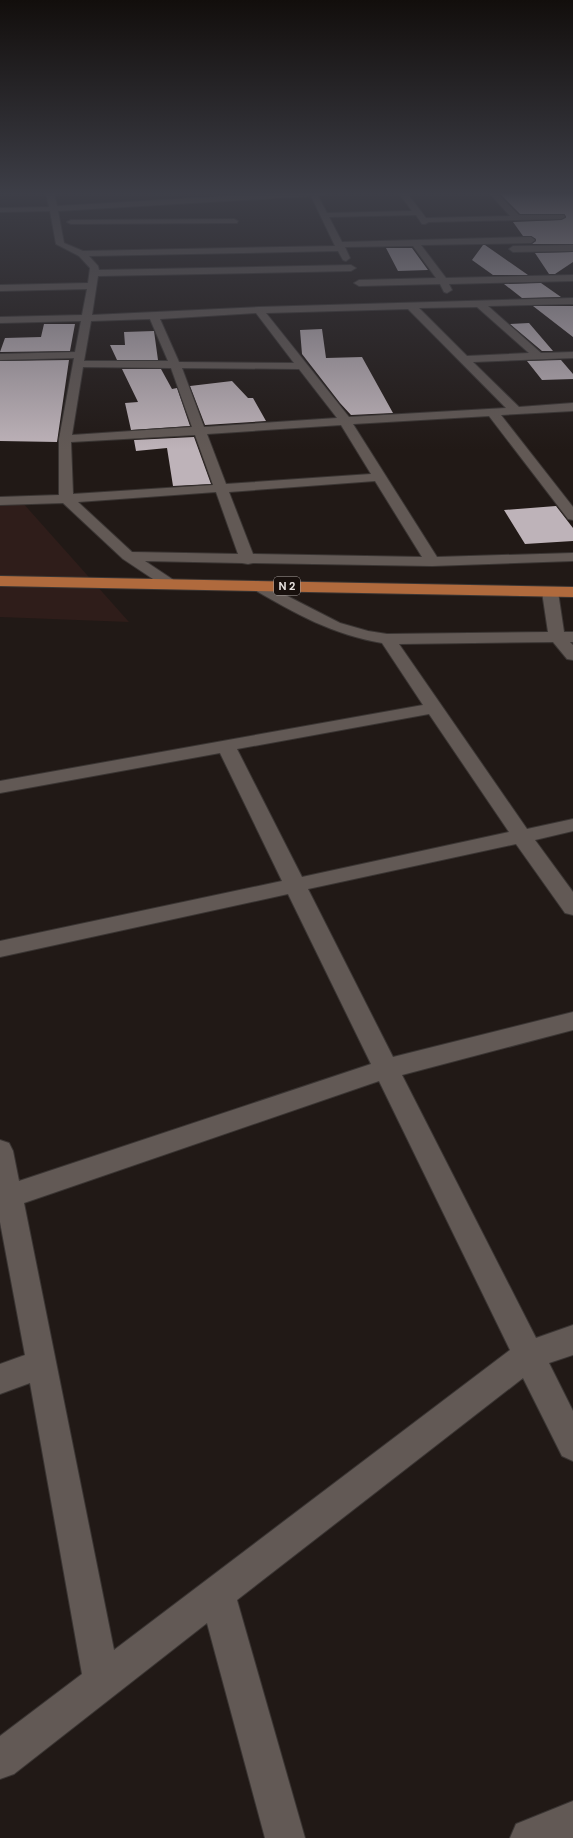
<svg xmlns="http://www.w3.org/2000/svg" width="573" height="1838" viewBox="0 0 573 1838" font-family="'DM Sans',sans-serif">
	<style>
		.industrial { fill: #2f1d1a }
		.building { fill: #beb3b9 }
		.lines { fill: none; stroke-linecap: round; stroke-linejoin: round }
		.minor-casing { stroke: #3a3533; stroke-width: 2 }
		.trunk-casing { stroke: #3a3533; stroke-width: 2 }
		.minor { fill: #625955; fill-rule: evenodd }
		.trunk { fill: #b06a3d; fill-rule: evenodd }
		.labels { text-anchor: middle; stroke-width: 4; stroke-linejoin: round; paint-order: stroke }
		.shield { fill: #18100d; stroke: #a8a29f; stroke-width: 1 }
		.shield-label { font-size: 11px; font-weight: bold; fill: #e6e1de }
	</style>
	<rect width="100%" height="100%" fill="#211916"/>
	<path class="industrial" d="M0 501 22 502 129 622 0 617Z"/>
	<path class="building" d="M520 193H573V244H532L536 241V239L531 236H523L513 222 561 220 566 217 564 214H520L500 194Z
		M483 245H485L528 275H493L472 260Z
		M386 248H412L428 270 398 271Z
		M573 252V262L555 274H549L535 253Z
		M541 283 561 297 522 298 504 284Z
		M533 306H573V337Z
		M529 323 553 351H542L510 324Z
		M44 324H75L70 351 0 352 5 338 41 337Z
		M322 329 326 358 362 357 393 413 351 415 340 403 302 354 300 330Z
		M154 331 158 360H117L110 345H125L124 332Z
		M69 360 57 442 0 441V361Z
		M561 360 573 374V379L542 380 527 361Z
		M122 369H161L172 389 177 388 190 426 131 430 125 403 138 402Z
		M232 381 248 398H253L266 421 205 425 190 386Z
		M194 437 211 484 173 486 167 448 136 451 134 440Z
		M556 506 573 528V541L525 544 504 510Z"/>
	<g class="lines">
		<defs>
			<path id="minor" d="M46 193H54L57 206 284 193H326L318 196 327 213 412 211 399 193H407L426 218 510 216 489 193H497L519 215H564L565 217 561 219 429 222 425 224H422L416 215 329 217 342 242 531 237 535 240 531 243 421 245 446 278 573 275V281L449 284 452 290 447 293 444 292 440 284 359 286 354 283 359 280 436 278 413 246 345 247 350 258 346 261 343 260 338 251 89 256 98 266 99 270 351 265 356 268 351 271 98 276 92 315 259 307 573 298V304L488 306 541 353 573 352V358L473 362 519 407 573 403V411L501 415 573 507V520L568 519 489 416 353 424 437 557 573 553V561L432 566 253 563 248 564 242 563 145 561 175 581 178 584 175 587H165L123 559 63 503 0 505V497L59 495V439L74 358 0 360V354L75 352 81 321 0 323V317L82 315 87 289 0 291V285L88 283 90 268 79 256 56 244 50 211 0 212V208L49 207ZM311 196 335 246 83 251 64 243 58 211ZM477 307 529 353 467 356 419 308ZM408 309 506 408 349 417 266 313ZM256 313 294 363 179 362 160 319ZM150 319 168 361H84L91 321ZM83 367 171 368 192 427 72 435ZM182 368 299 369 337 418 204 427ZM341 425 371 474 226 484 207 434ZM195 435 213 485 73 494 71 442ZM375 481 422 557 253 554 229 492ZM216 492 238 554 132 552 78 502Z
				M234 219 238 221 237 223 71 224 67 222 71 220Z
				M573 245V251L513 252 509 249 513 246Z
				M258 581 340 623 368 631 387 634 548 632 542 592 545 589H555L558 592 564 632H573V642H570L573 645V660L567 659 553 642 399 644 527 829 573 819V831L535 840 573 892V915L565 913 516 844 308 889 393 1057 573 1012V1030L402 1075 536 1338 573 1325V1355L549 1363 573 1411V1461L562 1456 523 1378 237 1600 305 1838H265L207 1623 14 1774 0 1779V1736L82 1674 30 1383 0 1394V1364L25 1355 0 1222V1140L9 1143 13 1151 19 1181 371 1064 288 894 0 957V941L282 881 220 753 0 793V781L423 705 382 643C333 635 294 613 253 589L250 586 253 583ZM429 714 509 832 302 877 237 749ZM379 1081 510 1350 114 1650 24 1203Z
				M573 1801V1838H510L516 1824Z"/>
			<path id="trunk" d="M0 576 573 587V597L0 586Z"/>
		</defs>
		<use href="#minor" class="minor-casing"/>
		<use href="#trunk" class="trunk-casing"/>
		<use href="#minor" class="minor"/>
		<use href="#trunk" class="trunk"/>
	</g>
	<linearGradient id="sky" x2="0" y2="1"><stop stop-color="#120e0c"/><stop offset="0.43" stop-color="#3d3e47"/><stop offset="1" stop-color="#3d3e47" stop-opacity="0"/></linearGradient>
	<rect width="573" height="450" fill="url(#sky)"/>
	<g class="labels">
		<rect class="shield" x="274" y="577" width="26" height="18" rx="3"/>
		<g class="shield-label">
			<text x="287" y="590">N 2</text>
		</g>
	</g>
</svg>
